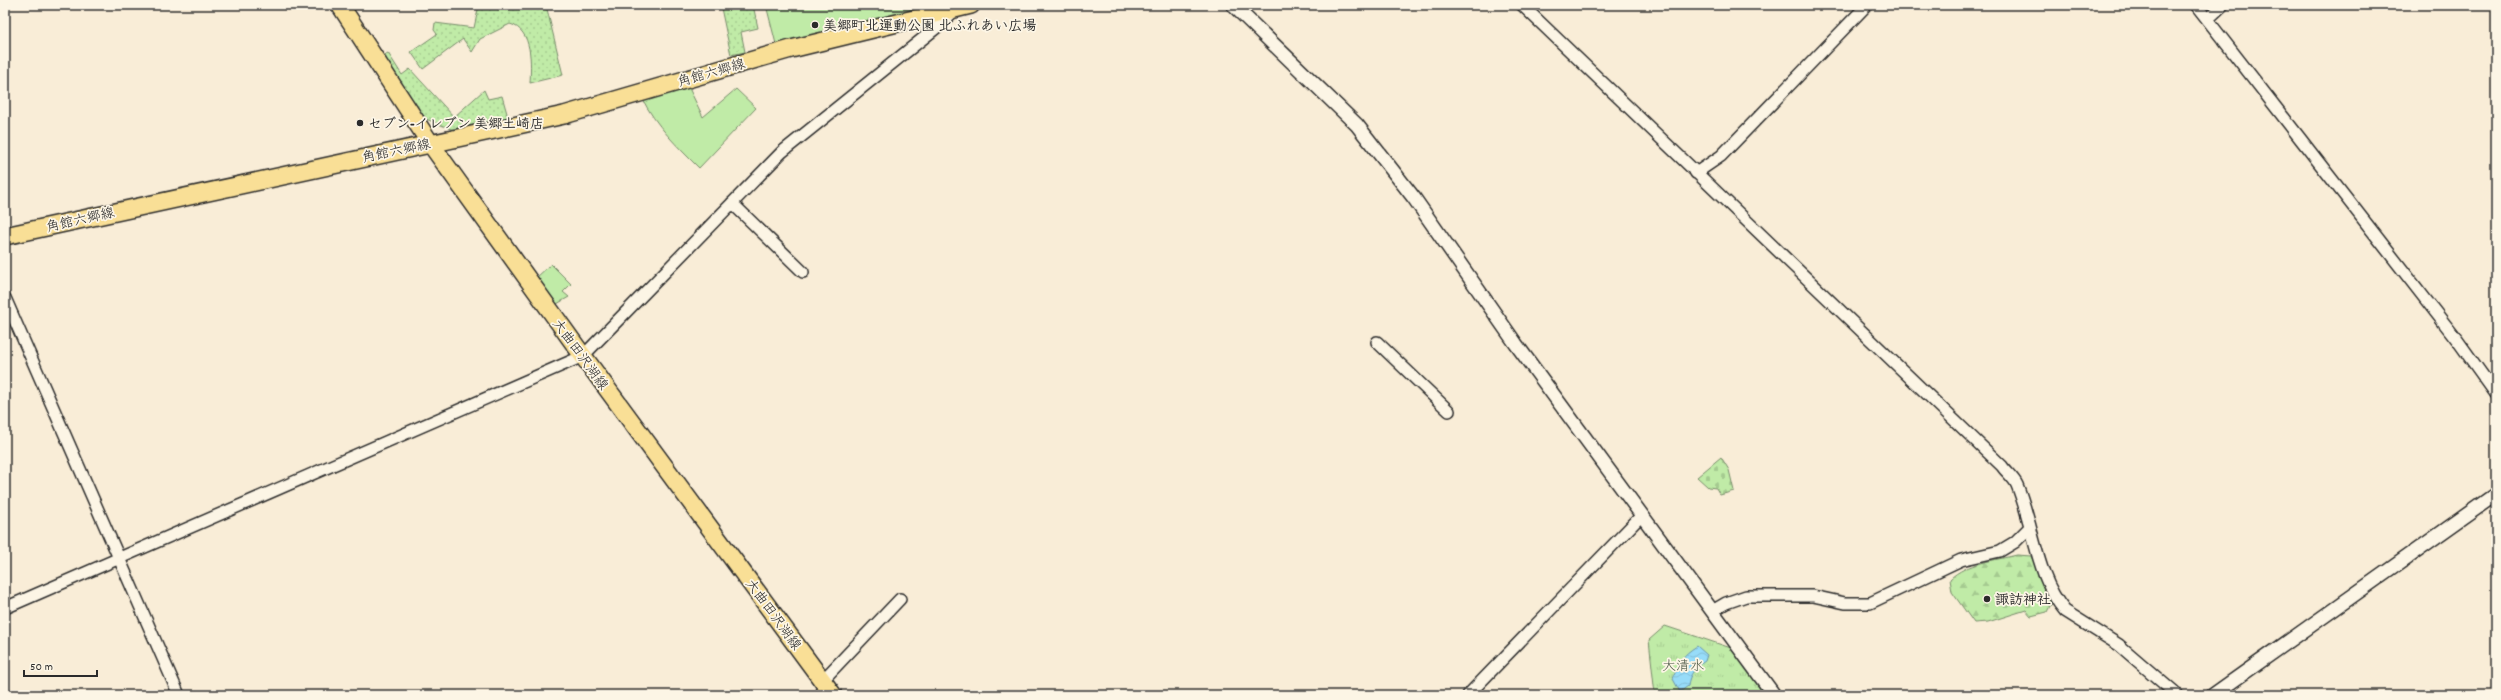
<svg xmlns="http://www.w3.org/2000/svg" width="2501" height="700" viewBox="0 0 2501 700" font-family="Dekko,'Klee One',sans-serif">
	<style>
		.grass { fill: #c0eba7; stroke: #768b69 }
		.forest { fill: url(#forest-firs); stroke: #768b69 }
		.cemetery { fill: url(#cemetery-stones); stroke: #768b69 }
		.park { fill: url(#park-tufts); stroke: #768b69 }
		.garden { fill: url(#garden-dots); stroke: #768b69 }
		.water { fill: url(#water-waves); stroke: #6c95a7 }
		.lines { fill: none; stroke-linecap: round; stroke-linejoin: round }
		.stream { stroke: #6c95a7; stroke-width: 3 }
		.minor-casing { stroke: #2b2b2b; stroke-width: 14 }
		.tertiary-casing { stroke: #2b2b2b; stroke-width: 16 }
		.primary-casing { stroke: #2b2b2b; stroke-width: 20 }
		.minor { stroke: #fcf5e5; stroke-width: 11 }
		.tertiary { stroke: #fcf5e5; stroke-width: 13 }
		.primary { stroke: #f9df96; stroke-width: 17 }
		.poi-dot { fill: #2b2b2b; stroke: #fcf5e5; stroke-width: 1.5 }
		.labels { text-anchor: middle; stroke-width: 3.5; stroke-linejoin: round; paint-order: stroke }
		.poi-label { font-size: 14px; font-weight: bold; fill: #2b2b2b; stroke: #fcf5e5; text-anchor: start }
		.street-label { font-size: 14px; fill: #2b2b2b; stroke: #fcf5e5 }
		.park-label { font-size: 14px; fill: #505b4a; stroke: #fcf5e5 }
	</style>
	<defs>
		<pattern id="forest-firs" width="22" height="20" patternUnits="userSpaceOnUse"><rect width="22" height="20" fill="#c0eba7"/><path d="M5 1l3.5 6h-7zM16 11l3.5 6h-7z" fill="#a5ca90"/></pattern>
		<pattern id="cemetery-stones" width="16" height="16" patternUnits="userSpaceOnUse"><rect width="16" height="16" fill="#c0eba7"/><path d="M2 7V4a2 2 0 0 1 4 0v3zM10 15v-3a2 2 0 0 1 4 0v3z" fill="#a5ca90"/></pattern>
		<pattern id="park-tufts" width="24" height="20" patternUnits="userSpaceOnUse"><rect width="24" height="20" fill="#c0eba7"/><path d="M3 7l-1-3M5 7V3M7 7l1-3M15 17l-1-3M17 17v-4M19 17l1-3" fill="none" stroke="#a5ca90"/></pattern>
		<pattern id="garden-dots" width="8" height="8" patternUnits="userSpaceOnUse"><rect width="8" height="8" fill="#c0eba7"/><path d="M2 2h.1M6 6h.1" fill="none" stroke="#a5ca90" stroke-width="1.8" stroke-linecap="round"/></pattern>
		<pattern id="water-waves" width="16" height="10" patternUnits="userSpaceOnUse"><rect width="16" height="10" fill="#97dcf9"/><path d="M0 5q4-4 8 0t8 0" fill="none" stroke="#82bdd6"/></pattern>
	</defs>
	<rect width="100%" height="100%" fill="#f9edd7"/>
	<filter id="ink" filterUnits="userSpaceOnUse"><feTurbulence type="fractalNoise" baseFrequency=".025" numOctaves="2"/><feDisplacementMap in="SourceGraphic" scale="8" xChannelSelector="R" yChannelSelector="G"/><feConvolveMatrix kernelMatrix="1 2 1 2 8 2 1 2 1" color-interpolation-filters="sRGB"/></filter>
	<g filter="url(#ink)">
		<path class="grass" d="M766 5H942L776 44Z
			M687 84 703 117 736 89 756 108 699 168C678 147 655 125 642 98Z
			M551 264 571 284 563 292 569 297 555 305 536 278Z"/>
		<path class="forest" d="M2017 555 2031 556 2052 602 2047 612 2031 616 2026 610 1988 622 1974 623 1952 592 1950 579C1966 563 1996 560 2017 555Z"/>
		<path class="cemetery" d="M1721 457 1729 470 1734 491 1720 495 1716 488 1708 487 1697 477Z"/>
		<path class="park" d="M1665 626 1734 649 1764 695H1655L1649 640Z"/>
		<path class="garden" d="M479 5H546L563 75 530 83C531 64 533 30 510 24L480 39 472 52 463 39 423 69 411 52 437 34 434 30 435 23 474 28Z
			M737 5H753L758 28 741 32 745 52 731 55 721 8Z
			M388 53 402 75 410 69 454 117 484 90 488 99 502 96 508 117 459 130 451 129 421 117 381 57Z"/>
		<path class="water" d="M1697 646 1707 655 1705 661C1696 667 1689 674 1688 686L1680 692 1673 679C1678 663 1682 655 1697 646Z"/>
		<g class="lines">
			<path class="stream" d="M1680 692 1681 695"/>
			<defs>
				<path id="minor" d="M1522 5 2002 466C2006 472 2014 478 2017 485 2034 526 2036 577 2065 611L2119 645 2177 695
					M2196 5 2458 341 2496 394
					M2208 19 2223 5
					M1696 173 1721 156 1867 5
					M732 203 803 272
					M5 298 179 695
					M1377 342 1449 411
					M5 608 583 356 782 152 936 28 955 10
					M1714 610 1726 603 1746 596H1813L1845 603H1870L1961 560 2000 551 2015 542 2030 527
					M822 681 900 599
					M1468 695 1641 516"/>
				<path id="tertiary" d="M1233 5 1357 125 1414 198 1516 344 1774 695
					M2213 695 2496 494"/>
				<path id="primary" d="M340 5 430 143 583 356 833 695
					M5 236 564 115 791 49 971 5"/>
			</defs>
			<use href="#minor" class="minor-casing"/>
			<use href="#tertiary" class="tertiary-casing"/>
			<use href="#primary" class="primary-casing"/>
			<use href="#minor" class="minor"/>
			<use href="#tertiary" class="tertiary"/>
			<use href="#primary" class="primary"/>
		</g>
	</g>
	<g class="poi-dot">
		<circle cx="815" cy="25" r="4"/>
		<circle cx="360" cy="123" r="4"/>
		<circle cx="1987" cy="599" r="4"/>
	</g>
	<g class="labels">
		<g class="poi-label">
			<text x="823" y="30">美郷町北運動公園 北ふれあい広場</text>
			<text x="368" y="128">セブン-イレブン 美郷土崎店</text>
			<text x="1995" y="604">諏訪神社</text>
		</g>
		<g class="street-label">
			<text transform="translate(711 72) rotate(-16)" y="5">角館六郷線</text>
			<text transform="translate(396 150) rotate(-12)" y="5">角館六郷線</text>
			<text transform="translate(80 219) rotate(-13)" y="5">角館六郷線</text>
			<text transform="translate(581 354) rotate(54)" y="5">大曲田沢湖線</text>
			<text transform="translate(774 614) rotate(54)" y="5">大曲田沢湖線</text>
		</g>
		<g class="park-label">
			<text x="1683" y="670">大清水</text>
		</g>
	</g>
	<rect width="2501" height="700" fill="none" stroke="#fcf5e5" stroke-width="20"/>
	<rect x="10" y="10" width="2481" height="680" fill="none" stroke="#2b2b2b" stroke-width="1.5" filter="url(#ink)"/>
	<path d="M24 670v6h73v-6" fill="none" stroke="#2b2b2b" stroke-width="2"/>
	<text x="30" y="670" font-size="12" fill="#2b2b2b" stroke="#fcf5e5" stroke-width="3" paint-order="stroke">50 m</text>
</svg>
